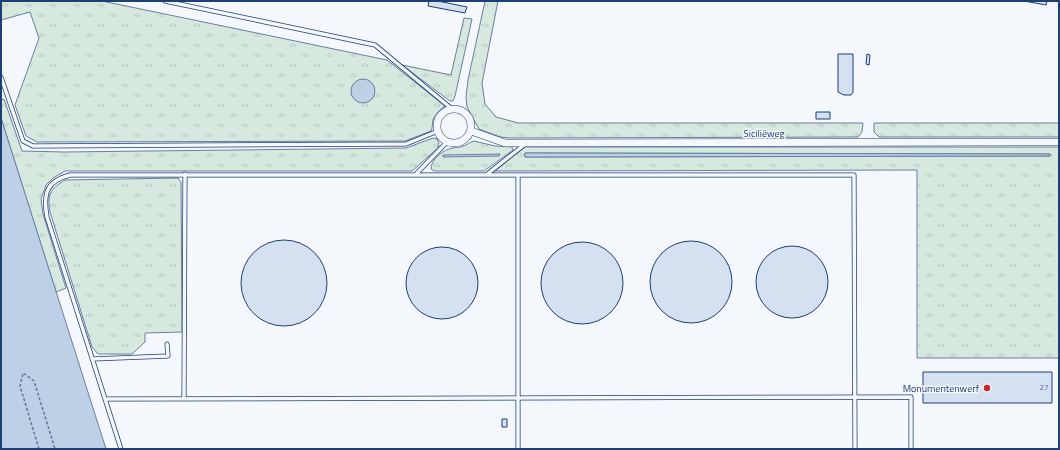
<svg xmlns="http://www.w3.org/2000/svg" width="1060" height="450" viewBox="0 0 1060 450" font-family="'Titillium Web',sans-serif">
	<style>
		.grass { fill: url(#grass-tufts); stroke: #687fa3; fill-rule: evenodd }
		.water { fill: #bed0e5; stroke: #687fa3 }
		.building { fill: #d5e0f0; stroke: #1d3f73 }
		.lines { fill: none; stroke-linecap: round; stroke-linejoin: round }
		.service-casing { stroke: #1d3f73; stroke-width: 5 }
		.minor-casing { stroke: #1d3f73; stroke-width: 8 }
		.path { stroke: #5e769c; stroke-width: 1.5; stroke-dasharray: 3 2; stroke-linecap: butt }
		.service { stroke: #f4f7fb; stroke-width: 3.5 }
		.minor { stroke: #f4f7fb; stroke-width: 7 }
		.poi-dot { fill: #c62828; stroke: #f4f7fb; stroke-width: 1.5 }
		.labels { text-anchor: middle; stroke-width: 3; stroke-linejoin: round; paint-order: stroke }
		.number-label { font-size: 8px; fill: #4b6792 }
		.street-label { font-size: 10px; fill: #1d3f73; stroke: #f4f7fb }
		.poi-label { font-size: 10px; fill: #1d3f73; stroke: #f4f7fb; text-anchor: end }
	</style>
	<defs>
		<pattern id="grass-tufts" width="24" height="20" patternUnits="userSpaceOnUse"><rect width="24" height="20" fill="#d7e8df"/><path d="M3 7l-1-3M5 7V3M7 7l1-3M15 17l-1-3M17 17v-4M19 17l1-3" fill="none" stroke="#b8c8c3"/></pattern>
	</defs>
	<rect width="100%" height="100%" fill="#f4f7fb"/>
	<path class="grass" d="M1 1H102L387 60 445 106C440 110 435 114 433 120 432 124 433 127 431 131L405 141 37 142 26 136 15 105 39 38 30 12 1 20Z
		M485 1H498L482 83 485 104 496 117 518 123H863L862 132 858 137 509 138 500 137 479 129 467 107 466 97 468 80Z
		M464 18 472 19 455 96 453 101H450L402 65 451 75Z
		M4 99 22 151 64 152 406 148 433 138 437 139 439 143 438 148 412 171H65L53 178 46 185 41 199 43 214 66 288 56 292 1 118V100Z
		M874 123H1059V137H879L874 132Z
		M474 141 495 146 512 147 513 150 484 171H434L431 169C431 159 444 149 453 148 456 147 459 148 463 146 467 145 470 142 474 141Z
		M525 147H1059V358H917V170L495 171ZM525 153 1050 154V156L525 157Z
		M178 178 181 182 182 332 145 333V342L132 354H98L92 347 50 212C47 195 50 189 65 180Z"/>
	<path class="water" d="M351 91a12 12 0 1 1 24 0a12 12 0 1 1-24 0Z
		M1 118 106 449H1Z
		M525 153 1050 154V156L525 157Z
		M500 154 499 156 443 157V155Z"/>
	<path class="building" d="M429 1H438L467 7 465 13 428 6Z
		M1024 1H1047L1046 5Z
		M838 54H853V92L851 95H844L838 92Z
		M867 54 870 55 869 65 866 64Z
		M816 112H830V119H816Z
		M241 283a43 43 0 1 1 86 0a43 43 0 1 1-86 0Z
		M650 282a41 41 0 1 1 82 0a41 41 0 1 1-82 0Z
		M541 283a41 41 0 1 1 82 0a41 41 0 1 1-82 0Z
		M756 282a36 36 0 1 1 72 0a36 36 0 1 1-72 0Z
		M406 283a36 36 0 1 1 72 0a36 36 0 1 1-72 0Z
		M923 372H1052V403H923Z
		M502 419H507V427H502Z"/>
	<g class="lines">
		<defs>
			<path id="service" d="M165 1 375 45 452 109
				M1 77 23 141 33 146 406 144 438 131
				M416 174 447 142
				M486 175 524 145
				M518 175V449
				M92 359 168 356 167 344
				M105 399 911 397V449
				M184 399 185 174
				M121 449 47 217C43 194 46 181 70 175H854L855 449"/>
			<path id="minor" d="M437 126a17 17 0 1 1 34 0a17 17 0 1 1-34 0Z
				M471 131 505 143 1059 142"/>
		</defs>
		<use href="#service" class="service-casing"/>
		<use href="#minor" class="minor-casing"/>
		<path class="path" d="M39 449 20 386 23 373 34 381 55 449"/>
		<use href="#service" class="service"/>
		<use href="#minor" class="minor"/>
	</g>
	<circle class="poi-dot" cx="987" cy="388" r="4"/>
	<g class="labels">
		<g class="number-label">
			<text x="1044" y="390">27</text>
		</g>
		<g class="street-label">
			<text x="764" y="137">Siciliëweg</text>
		</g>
		<g class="poi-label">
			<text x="979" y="392">Monumentenwerf</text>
		</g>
	</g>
	<rect width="1060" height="450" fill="none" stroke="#1d3f73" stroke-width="4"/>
</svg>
